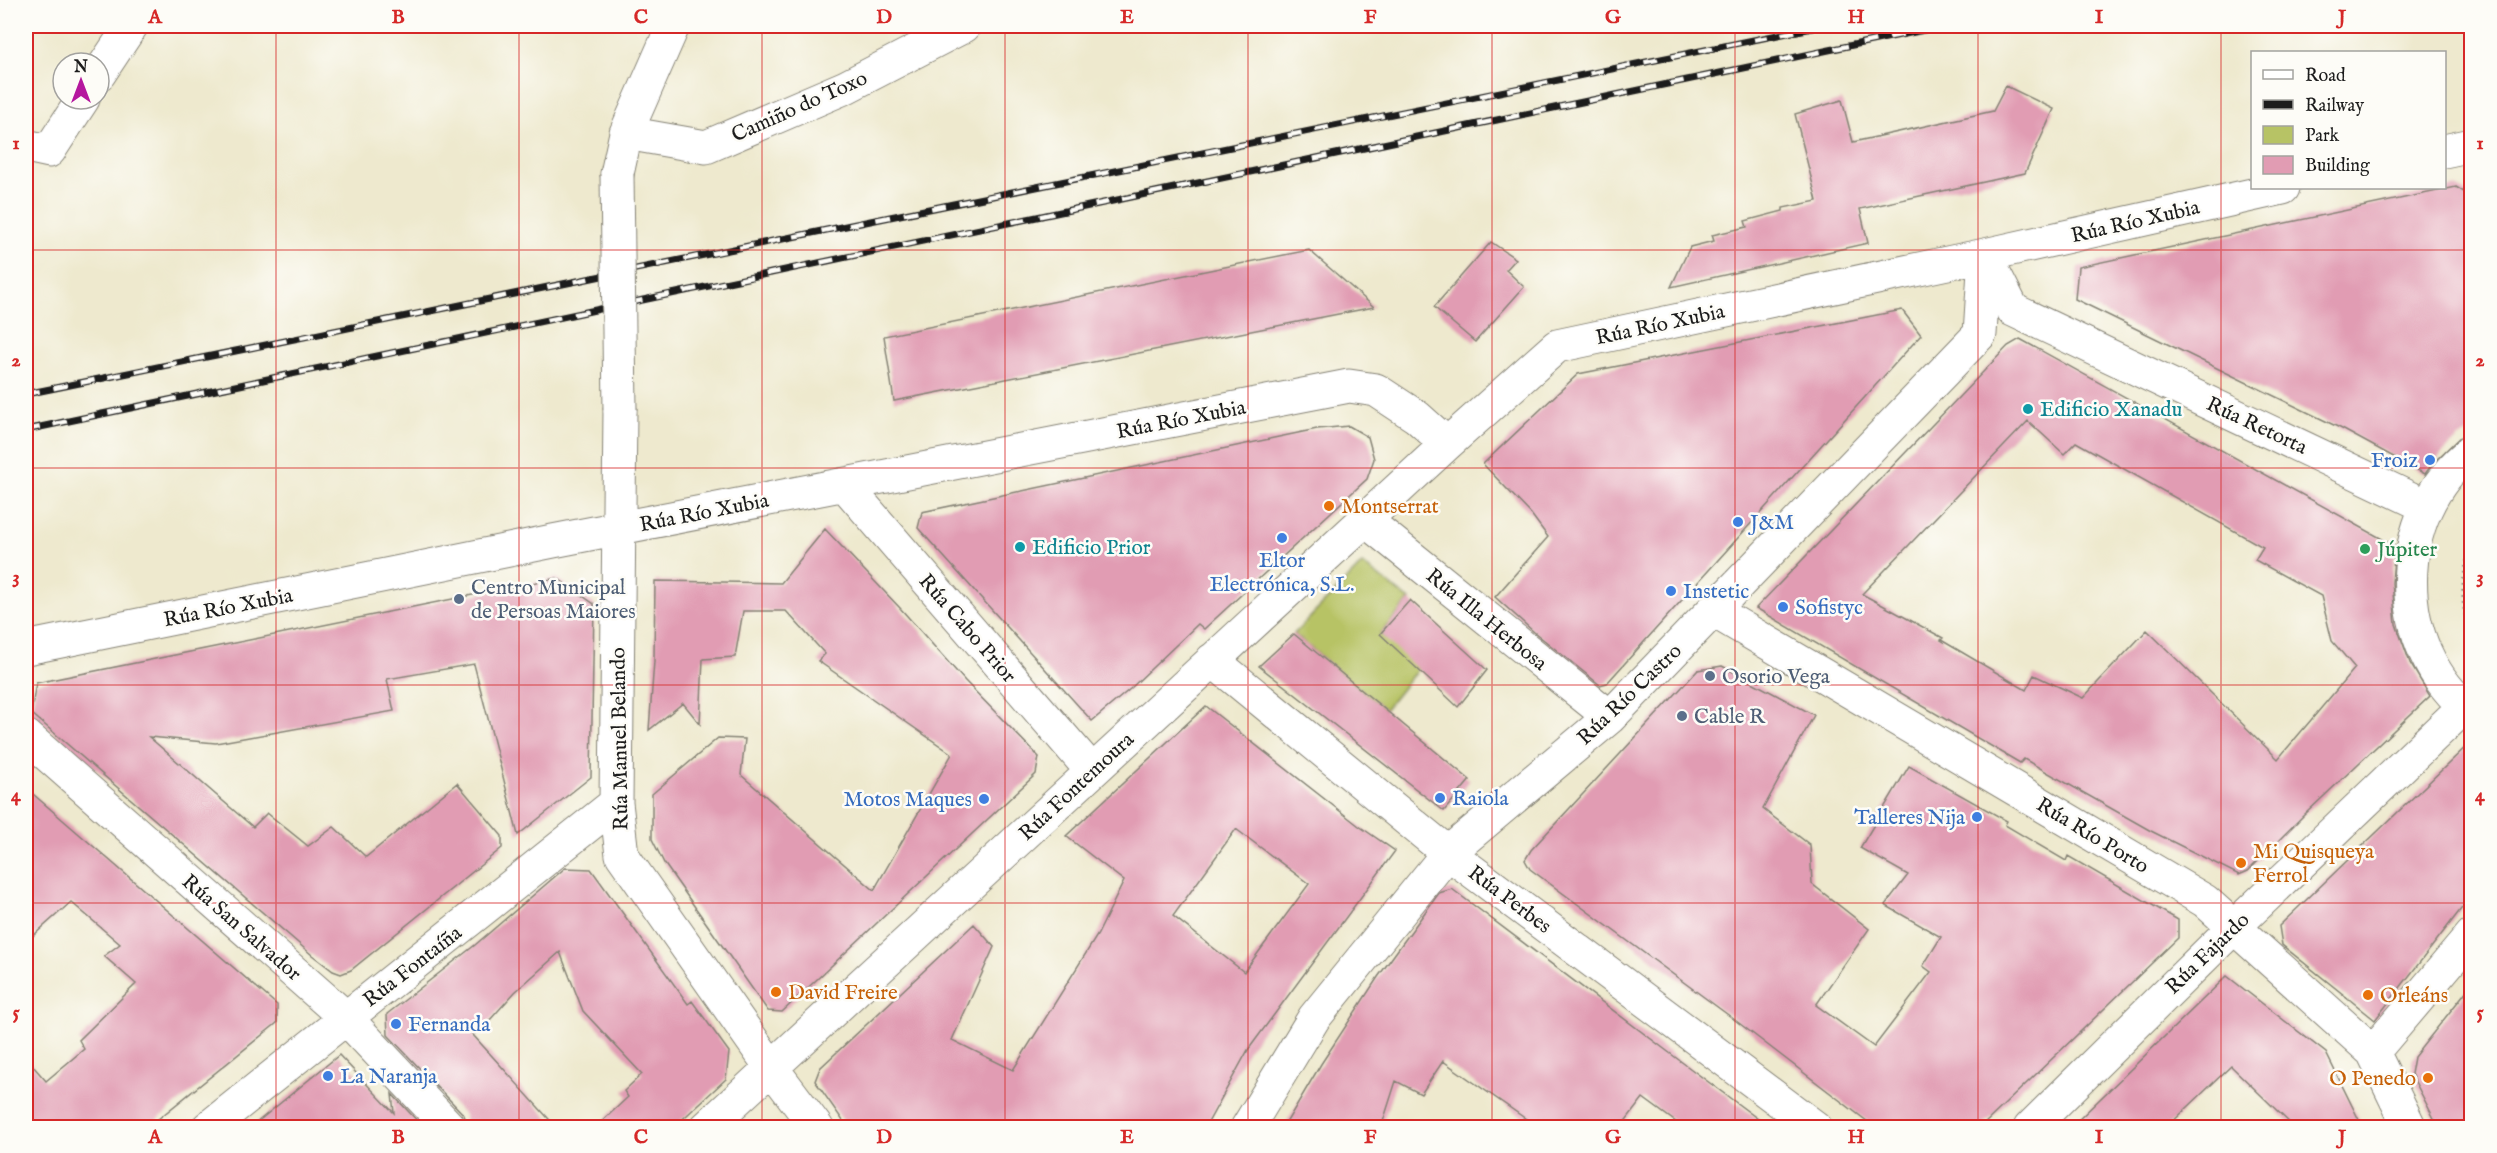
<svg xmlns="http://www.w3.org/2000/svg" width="2497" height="1153" viewBox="0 0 2497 1153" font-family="'IM FELL English',serif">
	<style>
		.green { fill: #b7c365; stroke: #6a7040; stroke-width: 1.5 }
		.building { fill: #e19cb3; fill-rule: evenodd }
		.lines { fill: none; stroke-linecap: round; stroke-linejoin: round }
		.street-casing { stroke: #858275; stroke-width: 35 }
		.path { stroke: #858275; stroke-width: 4; stroke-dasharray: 1.5 4.5; stroke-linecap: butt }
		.street { stroke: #fff; stroke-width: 33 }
		.rail-casing { stroke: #1c1c1c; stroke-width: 7 }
		.rail { stroke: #fdfcf7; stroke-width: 4.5; stroke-dasharray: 14; stroke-linecap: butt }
		.street-bridge-casing { stroke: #858275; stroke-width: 35; stroke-linecap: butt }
		.street-bridge { stroke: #fff; stroke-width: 33 }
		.grid { fill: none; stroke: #d62828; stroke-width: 1.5; stroke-opacity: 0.55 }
		.culture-dot { fill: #0f9aa8; stroke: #fdfcf7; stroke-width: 2 }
		.shop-dot { fill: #3f7fe0; stroke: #fdfcf7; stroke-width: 2 }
		.food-dot { fill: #e8710a; stroke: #fdfcf7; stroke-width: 2 }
		.leisure-dot { fill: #2e9e5b; stroke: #fdfcf7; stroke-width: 2 }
		.service-dot { fill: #5c6f8a; stroke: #fdfcf7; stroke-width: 2 }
		.labels { text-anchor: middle; stroke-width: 5; stroke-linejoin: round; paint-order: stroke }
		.street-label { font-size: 21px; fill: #1c1c1c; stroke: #fdfcf7 }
		.culture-label { font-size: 21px; fill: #0d838f; stroke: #fdfcf7; text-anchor: start }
		.shop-label { font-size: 21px; fill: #366cbe; stroke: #fdfcf7; text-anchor: start }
		.food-label { font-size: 21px; fill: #c56008; stroke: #fdfcf7; text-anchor: start }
		.leisure-label { font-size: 21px; fill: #27864d; stroke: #fdfcf7; text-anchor: start }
		.service-label { font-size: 21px; fill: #4e5e75; stroke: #fdfcf7; text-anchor: start }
		.neatline { fill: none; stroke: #d62828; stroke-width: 2 }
		.grid-label { font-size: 20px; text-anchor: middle; font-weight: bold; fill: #d62828 }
	</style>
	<rect width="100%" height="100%" fill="#fdfcf7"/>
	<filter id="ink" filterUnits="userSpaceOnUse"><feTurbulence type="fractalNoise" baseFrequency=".0167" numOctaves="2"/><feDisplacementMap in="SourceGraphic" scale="12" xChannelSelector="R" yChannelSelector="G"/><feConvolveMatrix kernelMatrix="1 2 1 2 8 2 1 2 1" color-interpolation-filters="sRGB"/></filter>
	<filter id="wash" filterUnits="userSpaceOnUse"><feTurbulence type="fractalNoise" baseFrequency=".008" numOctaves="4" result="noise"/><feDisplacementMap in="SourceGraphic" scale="24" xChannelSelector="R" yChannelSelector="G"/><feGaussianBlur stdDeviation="1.35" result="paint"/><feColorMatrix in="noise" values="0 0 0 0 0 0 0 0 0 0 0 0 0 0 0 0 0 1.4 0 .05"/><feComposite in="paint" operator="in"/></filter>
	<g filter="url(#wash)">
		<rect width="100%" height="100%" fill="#eee9ce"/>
		<path class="green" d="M1362 564 1410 600 1380 634 1421 665 1385 710 1294 634Z"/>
		<g id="blocks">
			<path class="building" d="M2006 86 2054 109 2025 173 1860 209 1868 243 1671 287 1690 247 1714 241 1712 235 1747 227 1745 221 1783 211V208L1817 201 1795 114 1842 100 1853 142 1993 111Z
				M2456 187 2472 197V433L2459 438 2432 464 2425 474 2342 429 2075 299 2078 267Z
				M1491 242 1516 259 1506 270 1524 287 1475 342 1434 307Z
				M1309 250 1374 307 894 401 884 336Z
				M1902 310 1921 335 1607 683 1600 685 1534 632 1495 597 1548 537 1531 514 1483 464 1578 374Z
				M2020 339 2395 546 2392 583 2396 624 2410 663 2430 696 2305 814 2248 871 2239 875 2151 831 2024 759 2020 763 1756 608 2008 346ZM2028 421 2064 454 2076 442 2263 547 2255 560 2321 596 2332 641 2355 668 2278 759 2147 630 2083 698 2034 675 2026 690 1941 640 1943 638 1862 594Z
				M1349 426 1368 437 1374 459 1367 479 1204 629 1198 624 1130 689 1092 721 918 528 922 512 1317 429Z
				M825 529 900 608 965 681 1039 757 1036 774 782 1012 768 1011 664 863 652 839V794L718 738 745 739 741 775 874 890 952 754 818 661 825 654 786 611H743L735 657 703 659 700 724 683 703 649 730 654 661 655 581 781 583Z
				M557 578 594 604 591 777 518 835 474 664 387 679 394 711 216 743 149 737 253 827 267 813 308 846 334 827 366 857 457 783 502 836V848L351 970 341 974 333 971 312 955 31 713 36 683Z
				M1410 600 1487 670 1458 707 1380 634Z
				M1294 634 1470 780 1444 811 1259 666Z
				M1722 666 1814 715 1763 809 1810 845 1812 884 1869 929 1816 1005 1874 1047 1931 972 1923 966 1941 937 1885 905 1908 875 1860 848 1909 766 2007 821 2005 825 2066 861 2068 856 2178 920V938L1980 1128H1876L1731 1017 1530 869 1525 860 1531 850 1698 670Z
				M1206 706 1359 826 1395 851 1248 1050 1205 1128H848L815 1081 820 1068 974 924 994 947 952 1040 1013 1070 1098 934 1124 881 1066 836ZM1236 829 1309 884 1244 972 1173 916Z
				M2472 741V895L2375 1020 2282 945 2279 926Z
				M26 788 277 1005V1023L147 1128H26V1058L46 1081 84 1049 79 1040 136 984 104 956 120 944 71 902 26 942Z
				M565 868 591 869 688 1004 692 1001 729 1052 726 1079 673 1128H595L628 1097 624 1091 642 1074 583 1011 560 952 515 992 489 1021 473 1035 557 1128H468L464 1115 388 1035 387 1014 475 945Z
				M1452 889 1675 1057 1770 1128H1684L1643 1098 1620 1128H1539L1443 1061 1421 1094 1396 1081 1381 1128H1283L1321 1064 1378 977 1439 893Z
				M2227 976 2326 1053 2363 1128H2295L2231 1066 2166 1128H2070Z
				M2472 984V1128H2439L2411 1074 2414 1057Z
				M339 1055 394 1113 392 1094 424 1128H250Z"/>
		</g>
	</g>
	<g filter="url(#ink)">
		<use href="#blocks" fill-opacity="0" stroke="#858275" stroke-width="1.5"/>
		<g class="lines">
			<defs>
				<path id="street" d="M99 74 131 26
					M626 133 706 147 846 87 964 26
					M26 146 49 151 83 99
					M2444 151 2472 145
					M617 174 626 133 673 26
					M1986 257 2013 310 2426 506
					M620 410 616 803 622 855 771 1067 817 1128
					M2472 451C2390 513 2390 649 2472 712
					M845 485 1092 771
					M1365 520 1610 717
					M1714 611 2205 901 2373 1052 2410 1128
					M26 648 553 541 1349 386 1376 390 1417 417 1447 444
					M1212 660 1448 853 1816 1128
					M26 736 346 1018 450 1128
					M2373 1052 2472 935
					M208 1128 616 803
					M706 1128 1447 444 1557 346 1985 255 2283 188
					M1247 1128 1314 1018 1448 853 1610 717 1980 334 1985 255
					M2030 1128 2235 926 2465 706"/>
			</defs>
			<use href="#street" class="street-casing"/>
			<path class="path" d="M2472 543C2463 572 2458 605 2472 632"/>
			<use href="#street" class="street"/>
			<defs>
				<path id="rail" d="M26 394 1822 26
					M26 430 1943 26"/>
			</defs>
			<use href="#rail" class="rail-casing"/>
			<use href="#rail" class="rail"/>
			<defs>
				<path id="street-bridge" d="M617 174 620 410"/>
			</defs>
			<use href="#street-bridge" class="street-bridge-casing"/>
			<use href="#street-bridge" class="street-bridge"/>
		</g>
	</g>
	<path class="grid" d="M276 26V1128M519 26V1128M762 26V1128M1005 26V1128M1248 26V1128M1492 26V1128M1735 26V1128M1978 26V1128M2221 26V1128M26 250H2472M26 468H2472M26 685H2472M26 903H2472"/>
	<g class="culture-dot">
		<circle cx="2028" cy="409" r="6"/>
		<circle cx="1020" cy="547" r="6"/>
	</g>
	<g class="shop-dot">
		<circle cx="2430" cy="460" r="6"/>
		<circle cx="1738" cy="522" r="6"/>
		<circle cx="1282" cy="538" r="6"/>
		<circle cx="1671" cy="591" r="6"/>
		<circle cx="1783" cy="607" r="6"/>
		<circle cx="1440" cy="798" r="6"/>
		<circle cx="984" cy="799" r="6"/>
		<circle cx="1977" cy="817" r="6"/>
		<circle cx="396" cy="1024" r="6"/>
		<circle cx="328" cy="1076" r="6"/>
	</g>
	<g class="food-dot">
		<circle cx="1329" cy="506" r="6"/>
		<circle cx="2241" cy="863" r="6"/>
		<circle cx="776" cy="992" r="6"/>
		<circle cx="2368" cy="995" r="6"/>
		<circle cx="2428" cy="1078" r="6"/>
	</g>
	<circle class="leisure-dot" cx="2365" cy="549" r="6"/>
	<g class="service-dot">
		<circle cx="459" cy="599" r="6"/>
		<circle cx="1710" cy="676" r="6"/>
		<circle cx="1682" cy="716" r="6"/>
	</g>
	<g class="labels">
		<g class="street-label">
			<text transform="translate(799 106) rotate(-24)" y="7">Camiño do Toxo</text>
			<text transform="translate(2135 221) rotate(-13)" y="7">Rúa Río Xubia</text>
			<text transform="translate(1660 324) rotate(-12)" y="7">Rúa Río Xubia</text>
			<text transform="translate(1181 419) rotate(-11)" y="7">Rúa Río Xubia</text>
			<text transform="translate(2257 425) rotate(25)" y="7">Rúa Retorta</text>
			<text transform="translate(704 512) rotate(-11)" y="7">Rúa Río Xubia</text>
			<text transform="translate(228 607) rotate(-11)" y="7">Rúa Río Xubia</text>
			<text transform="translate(1487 619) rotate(39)" y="7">Rúa Illa Herbosa</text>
			<text transform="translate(968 628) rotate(49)" y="7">Rúa Cabo Prior</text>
			<text transform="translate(1629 694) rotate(-44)" y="7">Rúa Río Castro</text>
			<text transform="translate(619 739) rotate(-91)" y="7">Rúa Manuel Belando</text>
			<text transform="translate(1076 786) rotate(-43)" y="7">Rúa Fontemoura</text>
			<text transform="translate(2093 835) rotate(31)" y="7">Rúa Río Porto</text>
			<text transform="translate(1510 899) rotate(37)" y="7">Rúa Perbes</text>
			<text transform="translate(242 927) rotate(41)" y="7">Rúa San Salvador</text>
			<text transform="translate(2207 953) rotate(-44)" y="7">Rúa Fajardo</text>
			<text transform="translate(412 966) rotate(-38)" y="7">Rúa Fontaíña</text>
		</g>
		<g class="culture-label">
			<text x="2040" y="416">Edificio Xanadu</text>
			<text x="1032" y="554">Edificio Prior</text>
		</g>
		<g class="shop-label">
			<text x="2418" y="467" text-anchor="end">Froiz</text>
			<text x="1750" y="529">J&amp;M</text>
			<text x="1282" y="567" text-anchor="middle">Eltor<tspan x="1282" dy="24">Electrónica, S.L.</tspan></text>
			<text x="1683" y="598">Instetic</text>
			<text x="1795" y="614">Sofistyc</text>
			<text x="1452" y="805">Raiola</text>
			<text x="972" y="806" text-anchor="end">Motos Maques</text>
			<text x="1965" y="824" text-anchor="end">Talleres Nija</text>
			<text x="408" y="1031">Fernanda</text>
			<text x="340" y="1083">La Naranja</text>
		</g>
		<g class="food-label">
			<text x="1341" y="513">Montserrat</text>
			<text x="2253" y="858">Mi Quisqueya<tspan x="2253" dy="24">Ferrol</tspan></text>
			<text x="788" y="999">David Freire</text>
			<text x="2380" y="1002">Orleáns</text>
			<text x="2416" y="1085" text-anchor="end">O Penedo</text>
		</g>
		<g class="leisure-label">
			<text x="2377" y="556">Júpiter</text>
		</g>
		<g class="service-label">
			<text x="471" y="594">Centro Municipal<tspan x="471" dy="24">de Persoas Maiores</tspan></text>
			<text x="1722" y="683">Osorio Vega</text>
			<text x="1694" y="723">Cable R</text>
		</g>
	</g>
	<rect width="2497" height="1153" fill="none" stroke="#fdfcf7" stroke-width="66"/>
	<rect x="2251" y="51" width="195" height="138" fill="#fdfcf7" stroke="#a3a29f" stroke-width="1.5"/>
	<rect x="2263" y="70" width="30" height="9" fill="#ffffff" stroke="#a3a29f" stroke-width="1.5"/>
	<text x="2305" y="81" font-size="18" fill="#1c1c1c">Road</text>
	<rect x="2263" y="100" width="30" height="9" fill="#1c1c1c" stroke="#a3a29f" stroke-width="1.5"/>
	<text x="2305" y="111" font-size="18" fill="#1c1c1c">Railway</text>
	<rect x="2263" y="126" width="30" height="18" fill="#b7c365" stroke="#a3a29f" stroke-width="1.5"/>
	<text x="2305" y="141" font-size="18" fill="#1c1c1c">Park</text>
	<rect x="2263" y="156" width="30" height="18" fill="#e19cb3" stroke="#a3a29f" stroke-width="1.5"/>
	<text x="2305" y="171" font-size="18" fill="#1c1c1c">Building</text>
	<g transform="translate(81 81)"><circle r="28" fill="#fdfcf7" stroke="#a3a29f" stroke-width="1.5"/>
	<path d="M0-4.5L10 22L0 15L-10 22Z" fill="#b5179e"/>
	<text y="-9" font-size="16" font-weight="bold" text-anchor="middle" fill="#1c1c1c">N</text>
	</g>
	<rect x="33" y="33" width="2431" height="1087" class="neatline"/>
	<g class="grid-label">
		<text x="155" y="23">A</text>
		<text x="398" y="23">B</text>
		<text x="641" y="23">C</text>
		<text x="884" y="23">D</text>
		<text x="1127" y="23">E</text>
		<text x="1370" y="23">F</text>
		<text x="1613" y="23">G</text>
		<text x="1856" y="23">H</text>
		<text x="2099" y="23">I</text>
		<text x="2342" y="23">J</text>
		<text x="16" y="149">1</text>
		<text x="2480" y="149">1</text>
		<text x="16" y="366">2</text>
		<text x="2480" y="366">2</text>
		<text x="16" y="583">3</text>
		<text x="2480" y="583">3</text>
		<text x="16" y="801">4</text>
		<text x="2480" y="801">4</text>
		<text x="16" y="1018">5</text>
		<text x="2480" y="1018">5</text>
		<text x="155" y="1143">A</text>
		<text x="398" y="1143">B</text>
		<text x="641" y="1143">C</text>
		<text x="884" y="1143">D</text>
		<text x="1127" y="1143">E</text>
		<text x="1370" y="1143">F</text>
		<text x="1613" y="1143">G</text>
		<text x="1856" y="1143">H</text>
		<text x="2099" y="1143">I</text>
		<text x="2342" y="1143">J</text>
	</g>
</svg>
